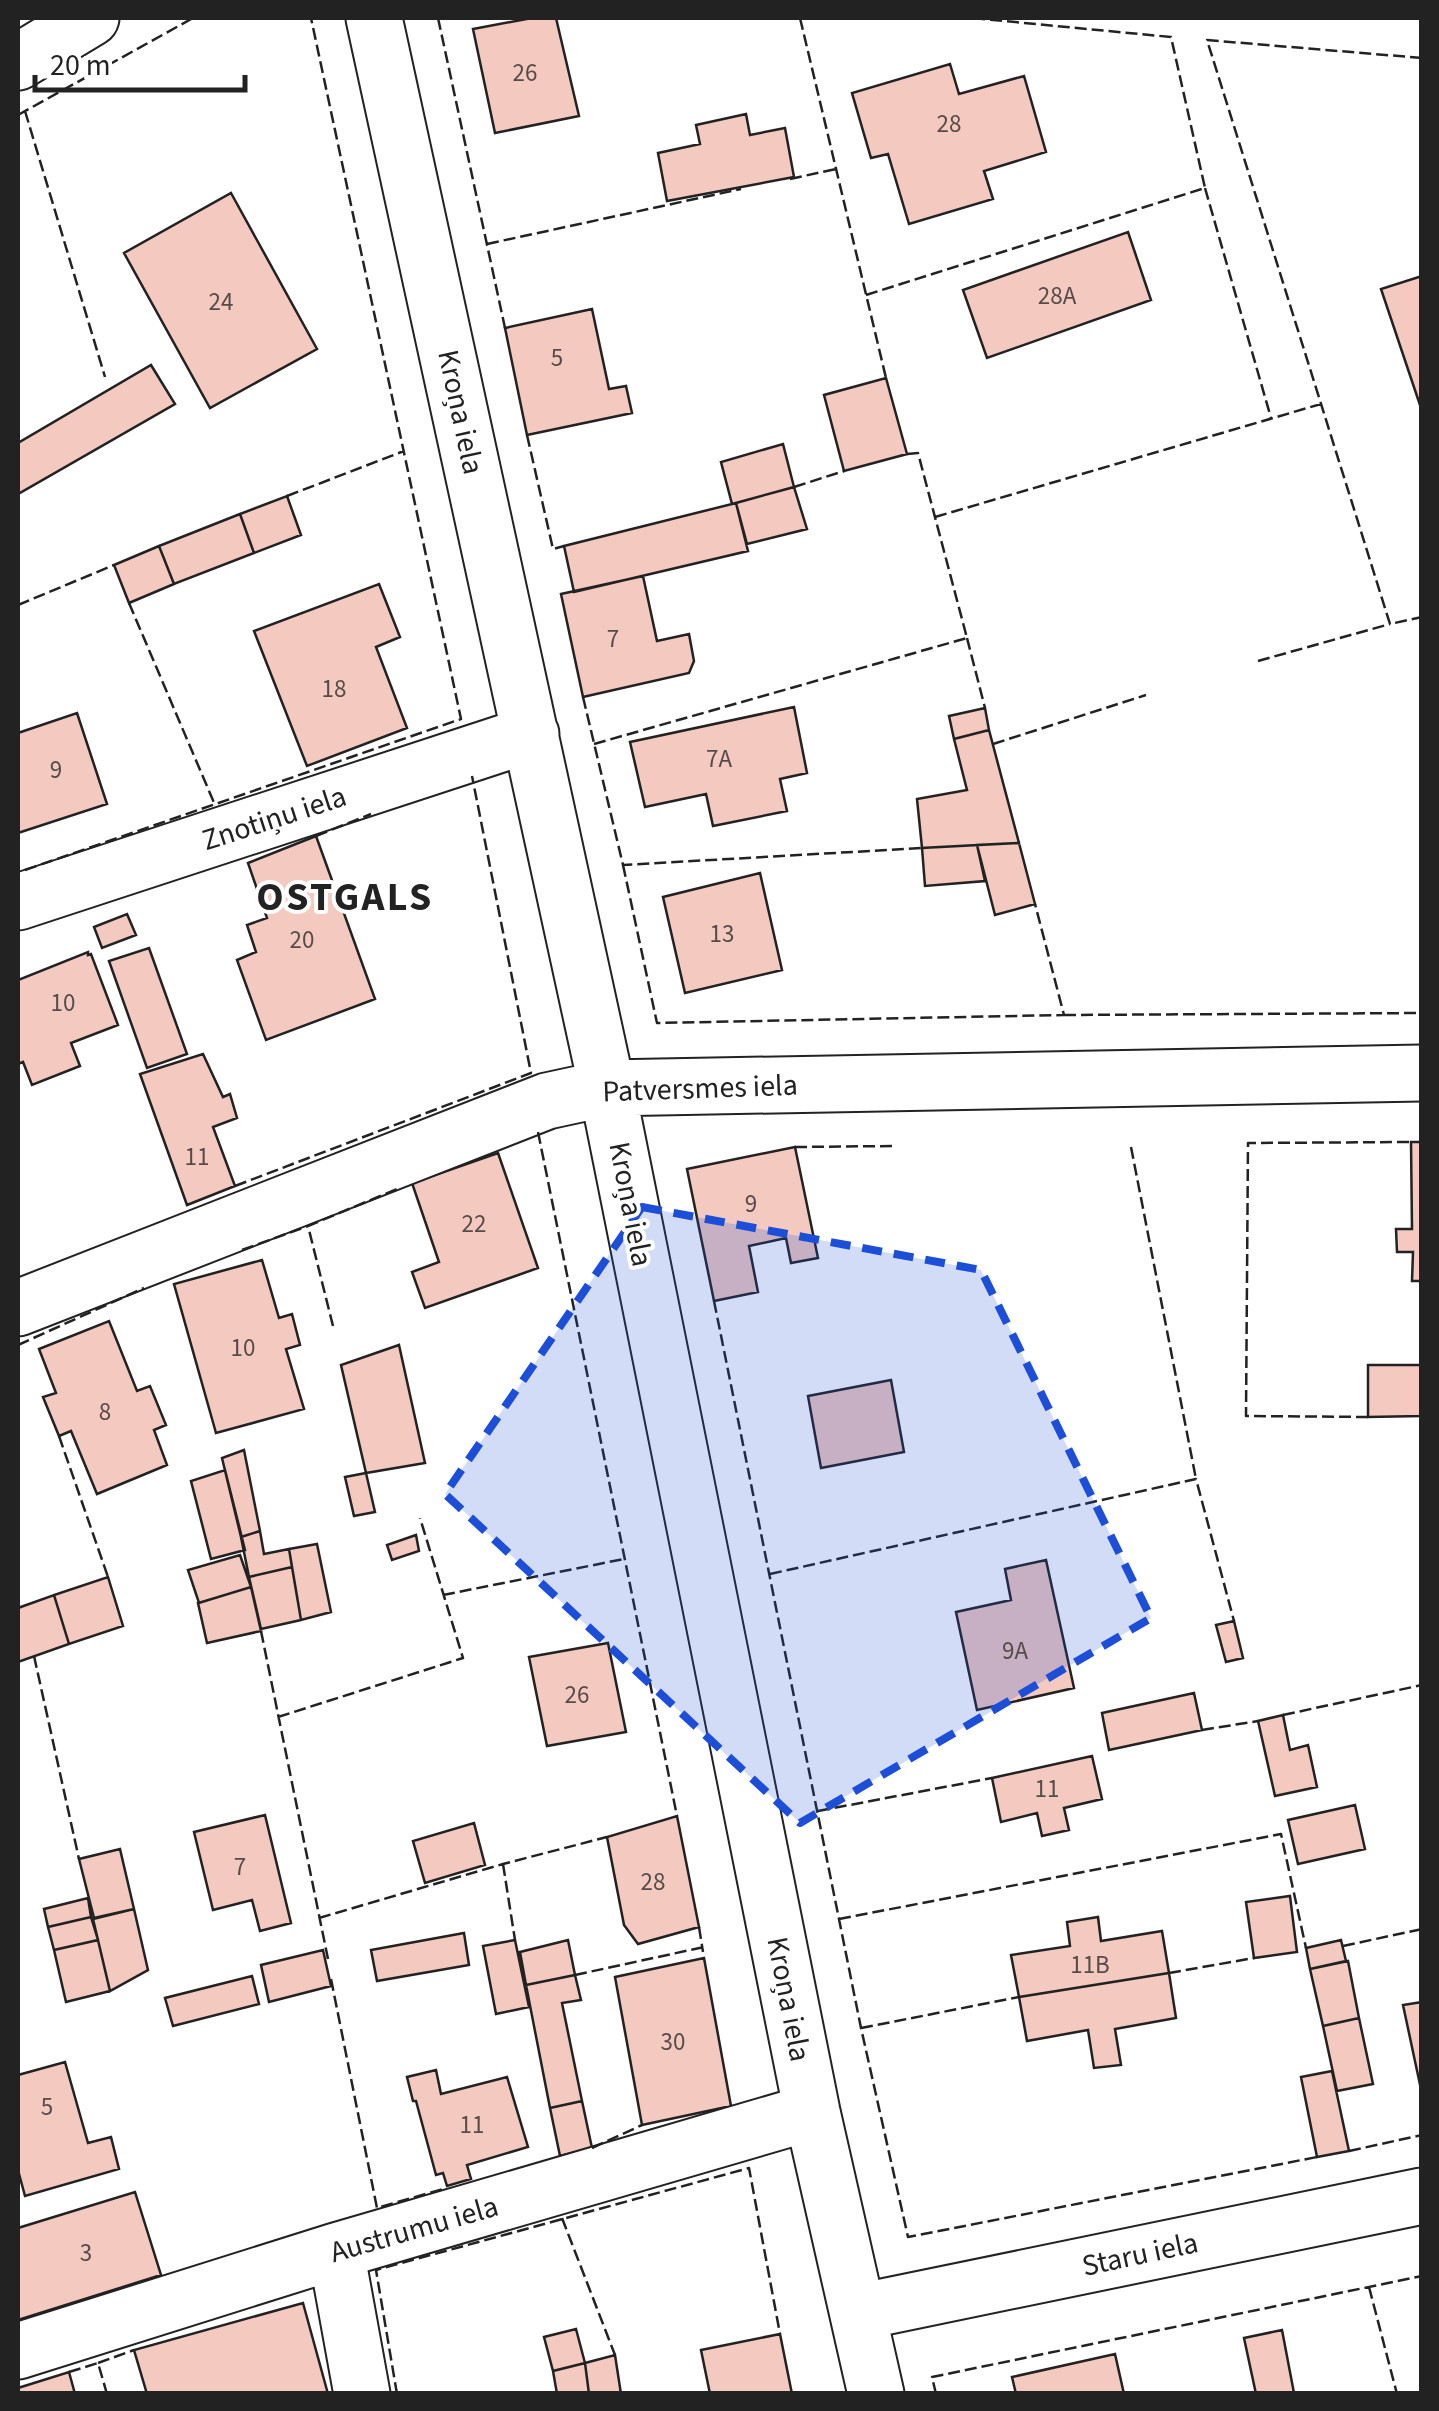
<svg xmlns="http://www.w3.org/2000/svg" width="1439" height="2411" viewBox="0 0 1439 2411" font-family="'Source Sans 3',sans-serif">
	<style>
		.building { fill: #f3c9c0; stroke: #222; stroke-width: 2.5 }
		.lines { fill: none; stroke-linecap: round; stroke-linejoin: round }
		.minor-casing { stroke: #222; stroke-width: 59 }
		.minor { stroke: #fff; stroke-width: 55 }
		.fence { stroke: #222; stroke-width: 2.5; stroke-dasharray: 12 5; stroke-linecap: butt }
		.marked { fill: #1d4ed8; fill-opacity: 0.2; stroke: #1d4ed8; stroke-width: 8; stroke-dasharray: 20 12; stroke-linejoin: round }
		.labels { text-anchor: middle; stroke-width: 8; stroke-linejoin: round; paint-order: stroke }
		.number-label { font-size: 25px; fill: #564c4a }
		.street-label { font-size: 30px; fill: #222; stroke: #fff }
		.district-label { font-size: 40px; font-weight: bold; letter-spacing: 2.5px; fill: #222; stroke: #fff }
	</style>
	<rect width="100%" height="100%" fill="#fff"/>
	<path class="building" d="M532 18H556L579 116 495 133 473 29Z
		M950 64 959 94 1024 76 1046 152 984 171 993 199 909 224 888 154 871 158 852 93Z
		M746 114 750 135 785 128 794 177 667 201 658 153 700 144 696 125Z
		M231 193 317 349 210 408 124 253Z
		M1128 232 1151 300 987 358 963 290Z
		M1422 276V411L1381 289Z
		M592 309 609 389 626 386 632 413 527 435 505 328Z
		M151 365 175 404 18 494V443Z
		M886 378 907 454 844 471 824 395Z
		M783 444 794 487 732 504 721 462Z
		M794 487 807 529 747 544 736 503Z
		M287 496 301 535 254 553 240 514Z
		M736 503 748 551 574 592 564 546Z
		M240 514 254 553 174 584 159 546Z
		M159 546 174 584 129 603 114 565Z
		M643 576 657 641 689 634 694 661 689 673 583 697 561 594Z
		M379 584 400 637 376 647 407 728 307 766 254 631Z
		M794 707 807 773 780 779 787 811 713 826 706 794 645 807 630 742Z
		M985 708 989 730 954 739 949 716Z
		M77 713 107 804 18 833V733Z
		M989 730 1019 843 922 848 917 799 967 790 954 739Z
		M316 836 375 999 266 1040 237 960 256 952 247 925 267 918 248 863Z
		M1019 843 1035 904 995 915 977 845Z
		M977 845 985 881 925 886 922 848Z
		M760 873 782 970 685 993 663 897Z
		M127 914 136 935 102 948 94 927Z
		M149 948 187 1054 147 1068 109 961Z
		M88 952V955L91 954 118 1025 71 1043 80 1066 32 1085 23 1062 18 1064V980Z
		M203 1054 223 1097 230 1094 237 1118 213 1127 235 1186 187 1205 140 1074Z
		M1411 1142H1422V1281H1412L1413 1252H1397L1396 1229H1412Z
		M795 1147 818 1258 791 1263 786 1238 749 1246 758 1292 714 1301 687 1169Z
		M498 1153 538 1268 425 1308 412 1272 439 1262 412 1183Z
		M262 1260 279 1318 292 1314 300 1345 286 1349 304 1409 216 1433 174 1284Z
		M109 1321 137 1391 150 1386 166 1425 154 1430 167 1465 97 1494 71 1431 59 1436 43 1397 56 1393 39 1349Z
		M399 1345 425 1463 366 1473 341 1365Z
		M1368 1365H1422V1416L1368 1417Z
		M891 1380 904 1452 821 1468 808 1396Z
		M244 1450 260 1531 241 1537 222 1458Z
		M225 1470 245 1550 211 1559 191 1481Z
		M366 1473 375 1512 354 1516 345 1477Z
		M260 1531 264 1554 289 1549 292 1567 249 1577 241 1537Z
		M416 1535 419 1551 392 1560 387 1545Z
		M317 1544 331 1612 301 1620 289 1549Z
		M240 1555 251 1587 199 1603 188 1570Z
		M1046 1560 1074 1688 977 1710 956 1612 1011 1600 1005 1569Z
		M292 1567 301 1620 261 1629 249 1577Z
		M108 1577 123 1626 69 1644 54 1595Z
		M251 1587 261 1631 207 1643 198 1603Z
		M54 1595 69 1644 18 1662V1608Z
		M1234 1621 1243 1658 1226 1662 1216 1625Z
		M608 1643 626 1732 547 1746 529 1657Z
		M1194 1693 1202 1730 1109 1750 1102 1713Z
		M1283 1715 1290 1750 1308 1745 1317 1787 1275 1796 1258 1721Z
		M1092 1756 1102 1799 1064 1808 1069 1830 1042 1836 1037 1813 1001 1822 992 1778Z
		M1355 1805 1365 1849 1298 1864 1288 1820Z
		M265 1815 291 1923 260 1931 252 1900 213 1910 194 1832Z
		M677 1816 699 1927 638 1944 624 1925 607 1837Z
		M474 1823 485 1865 425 1883 413 1841Z
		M120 1849 134 1909 94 1918 79 1859Z
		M1290 1896 1297 1952 1254 1958 1246 1902Z
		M88 1898 91 1917 48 1927 44 1909Z
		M134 1909 148 1970 110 1991 93 1919Z
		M91 1917 98 1940 54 1950 48 1927Z
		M1098 1917 1101 1941 1162 1931 1169 1973 1019 1997 1011 1955 1070 1946 1067 1922Z
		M464 1933 469 1965 377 1981 371 1950Z
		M98 1940 110 1991 66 2002 54 1950Z
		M515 1940 529 2007 496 2014 483 1946Z
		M568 1940 575 1975 526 1985 520 1952Z
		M1341 1940 1346 1961 1310 1969 1306 1948Z
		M323 1950 331 1986 269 2002 261 1965Z
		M704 1958 731 2106 642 2125 615 1977Z
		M1348 1961 1359 2018 1323 2026 1310 1969Z
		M1169 1973 1176 2018 1115 2029 1121 2065 1094 2068 1088 2030 1027 2041 1019 1997Z
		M575 1975 581 2000 562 2003 582 2101 550 2108 526 1985Z
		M252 1976 259 2004 173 2026 165 1998Z
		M1422 2002V2094L1403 2005Z
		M1359 2018 1373 2084 1337 2091 1323 2026Z
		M65 2062 88 2143 111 2137 119 2169 25 2196 18 2170V2075Z
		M436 2070 441 2094 507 2077 528 2147 467 2165 471 2179 447 2186 443 2173 436 2175 416 2101H413L407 2077Z
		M1332 2071 1349 2151 1317 2157 1301 2077Z
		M582 2101 592 2148 560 2156 550 2108Z
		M135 2192 161 2275 18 2320V2228Z
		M303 2303 328 2394H147L134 2350Z
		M576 2329 585 2363 553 2371 544 2337Z
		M1282 2330 1294 2393 1256 2394 1244 2338Z
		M780 2334 792 2394H710L701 2350Z
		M1115 2354 1124 2394H1016L1012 2377Z
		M615 2355 621 2394H589L585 2363Z
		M585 2363 589 2394H557L553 2371Z
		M69 2372 75 2394H18V2388Z"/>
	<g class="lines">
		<defs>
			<path id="minor" d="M374 18 607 1088 812 2112 876 2394
				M18 62 91 18
				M18 902 531 734
				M18 1308 547 1101 607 1088 1422 1073
				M336 2251 362 2394
				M859 2312 1422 2196
				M18 2351 336 2251 812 2112"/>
		</defs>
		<use href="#minor" class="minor-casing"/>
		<use href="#minor" class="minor"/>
		<path class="fence" d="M438 18 505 328
			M800 18 886 378
			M1422 58 1207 40 1390 624 1422 617
			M25 111 105 377
			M18 115 193 18
			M790 179 836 169
			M1205 188 1271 418
			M487 244 741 189
			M866 295 1205 188 1171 37 973 18
			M527 435 553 549 564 546
			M794 487 844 471
			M287 496 404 451
			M935 517 1321 404
			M129 603 215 805
			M18 605 114 565
			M967 638 985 708
			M1258 661 1390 624
			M583 697 623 865 922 848
			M594 744 967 638 918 453 907 454
			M993 744 1146 695
			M316 836 371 814
			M623 865 657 1023 1064 1015 1035 904
			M25 870 461 719 311 18
			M1064 1015 1422 1013
			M538 1132 677 1816
			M795 1147 893 1146
			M1131 1147 1196 1479
			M235 1186 531 1073 472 776
			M242 1250 308 1226
			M714 1301 861 2028 908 2237 1317 2157
			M333 1326 308 1226 397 1189
			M18 1345 144 1288
			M1368 1417 1246 1416 1248 1143 1411 1142
			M59 1436 108 1577
			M770 1574 1196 1479 1234 1621
			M443 1595 624 1559
			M261 1631 328 1959
			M34 1656 79 1859
			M1283 1715 1422 1685
			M278 1717 463 1658 420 1518
			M1202 1730 1258 1721
			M818 1811 992 1778
			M503 1864 515 1940
			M319 1918 503 1864 607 1837
			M839 1919 1281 1834 1306 1948
			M699 1927 703 1952
			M1343 1946 1422 1929
			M1169 1973 1254 1958
			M575 1975 704 1947
			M331 1979 377 2208 443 2189
			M861 2028 1019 1997
			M592 2148 642 2125
			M1349 2151 1422 2135
			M562 2218 615 2355
			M1369 2287 1397 2394
			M98 2363 134 2350
			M69 2372 98 2363 107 2394
			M397 2394 376 2270 749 2168 780 2334
			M936 2394 932 2377 1422 2276"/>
	</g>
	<path class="marked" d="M642 1207 981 1270 1151 1618 800 1823 445 1494Z"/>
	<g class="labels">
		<g class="number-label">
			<text x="525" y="81">26</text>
			<text x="949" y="132">28</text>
			<text x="1057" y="304">28A</text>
			<text x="221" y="310">24</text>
			<text x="557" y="366">5</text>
			<text x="613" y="647">7</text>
			<text x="334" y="697">18</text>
			<text x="719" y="767">7A</text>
			<text x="56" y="778">9</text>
			<text x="722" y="942">13</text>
			<text x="302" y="948">20</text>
			<text x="63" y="1011">10</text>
			<text x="197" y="1165">11</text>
			<text x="751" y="1212">9</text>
			<text x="474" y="1232">22</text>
			<text x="243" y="1356">10</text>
			<text x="105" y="1420">8</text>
			<text x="1015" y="1659">9A</text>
			<text x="577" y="1703">26</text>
			<text x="1047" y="1797">11</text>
			<text x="240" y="1875">7</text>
			<text x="653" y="1890">28</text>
			<text x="1090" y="1973">11B</text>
			<text x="673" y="2050">30</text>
			<text x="47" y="2115">5</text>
			<text x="472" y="2133">11</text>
			<text x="86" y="2261">3</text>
		</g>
		<g class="street-label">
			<text transform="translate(461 412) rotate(78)" y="10">Kroņa iela</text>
			<text transform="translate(274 818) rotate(-18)" y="10">Znotiņu iela</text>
			<text transform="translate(700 1088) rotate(-2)" y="10">Patversmes iela</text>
			<text transform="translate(631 1204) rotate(79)" y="10">Kroņa iela</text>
			<text transform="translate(789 1999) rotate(79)" y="10">Kroņa iela</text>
			<text transform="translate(414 2229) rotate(-16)" y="10">Austrumu iela</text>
			<text transform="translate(1140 2254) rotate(-12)" y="10">Staru iela</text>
		</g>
		<g class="district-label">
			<text x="345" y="910">OSTGALS</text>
		</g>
	</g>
	<rect width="1439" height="2411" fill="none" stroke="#222222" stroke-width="40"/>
	<path d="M35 75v15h210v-15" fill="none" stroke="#222222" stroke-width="5"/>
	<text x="50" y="75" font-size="30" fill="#222222" stroke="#ffffff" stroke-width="8" paint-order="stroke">20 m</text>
</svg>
